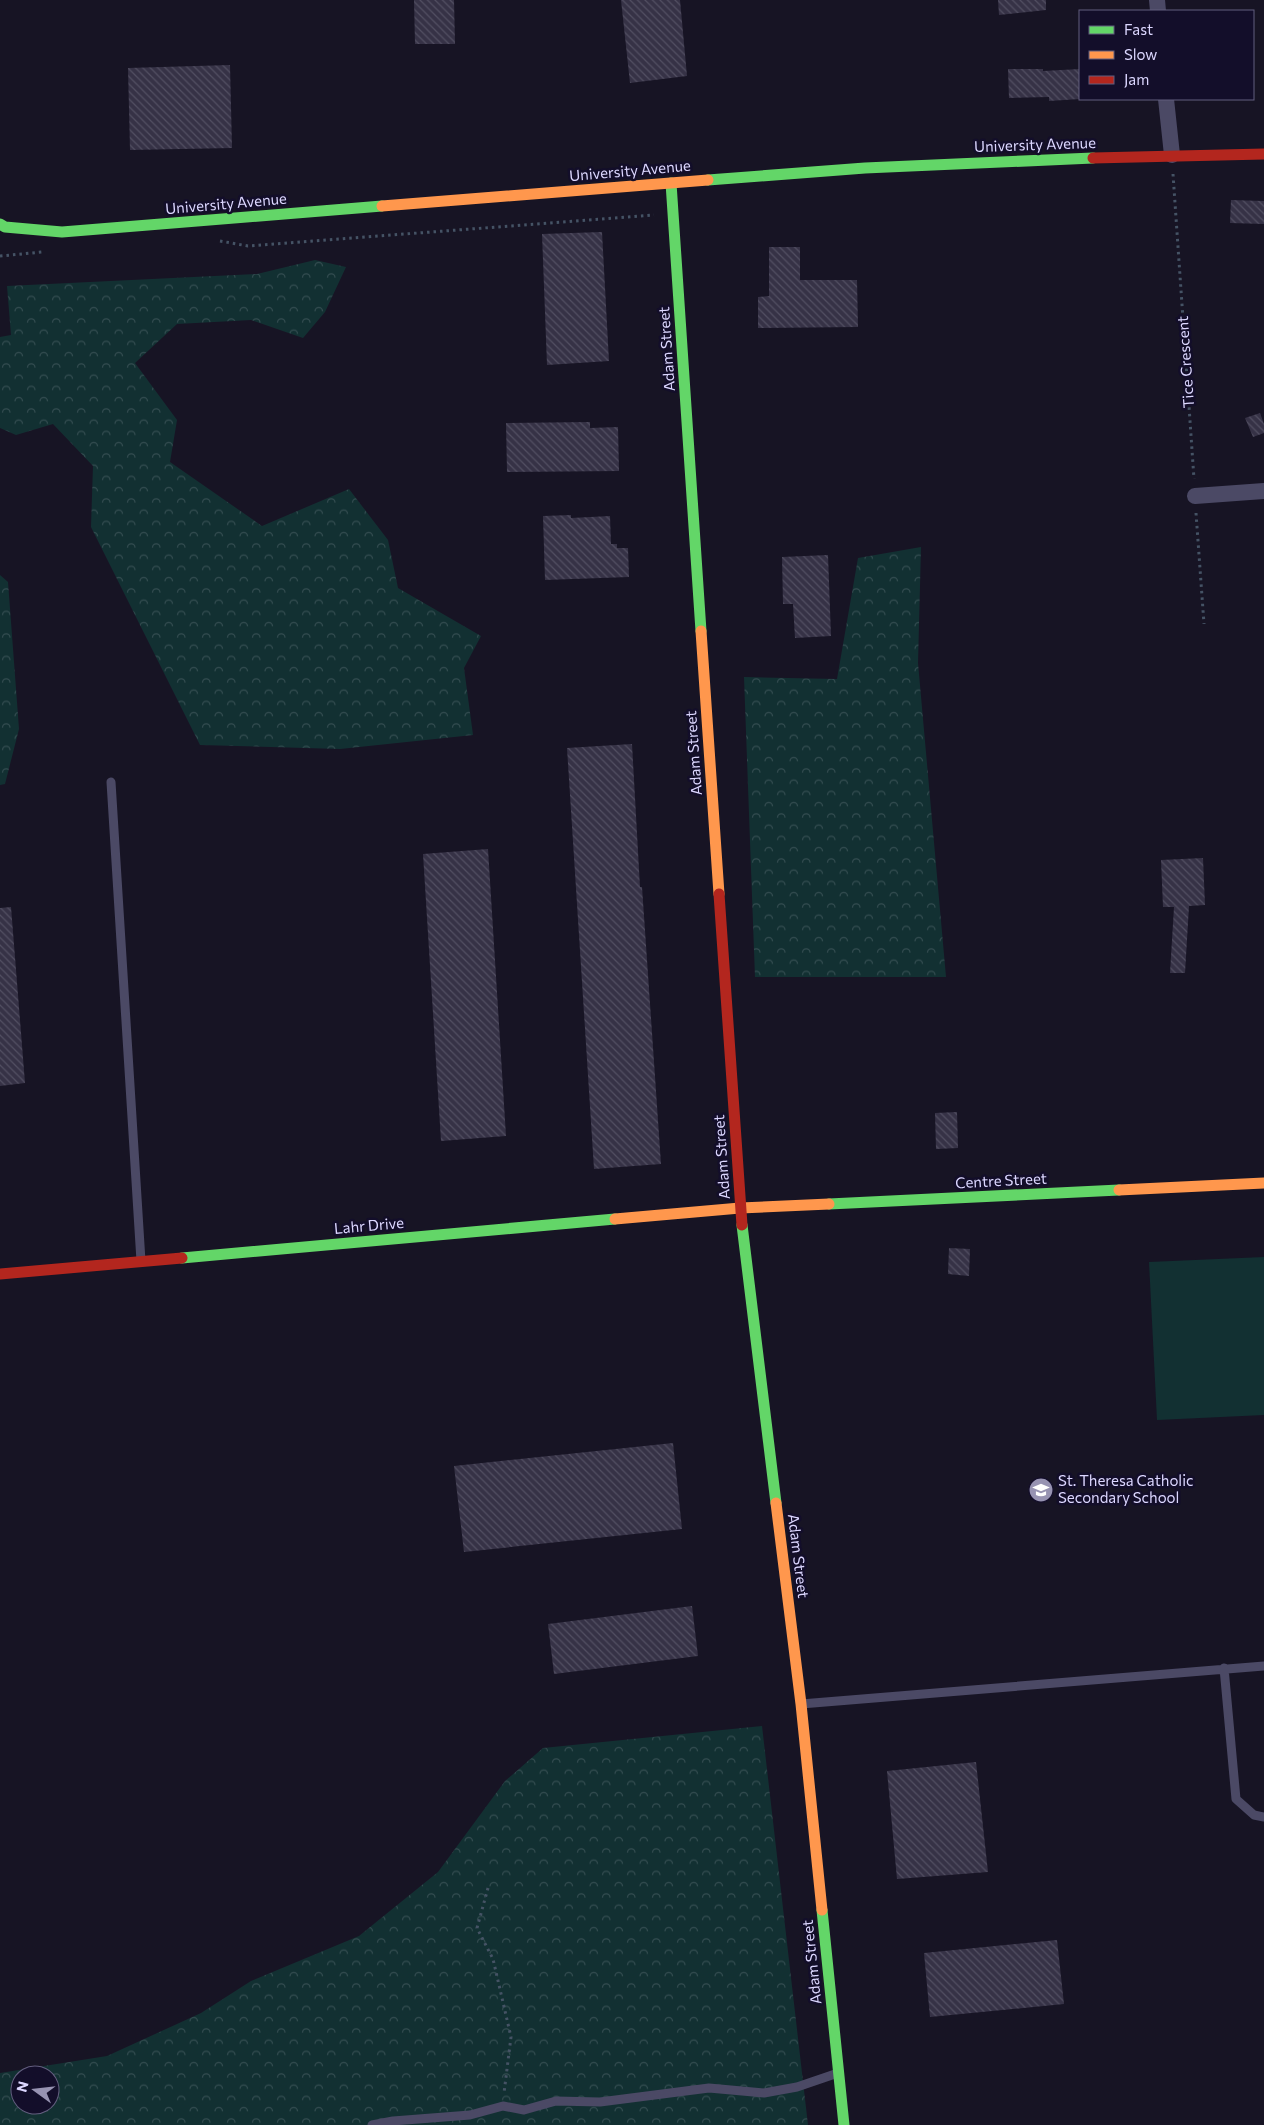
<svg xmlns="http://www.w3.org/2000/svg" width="1264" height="2125" viewBox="0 0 1264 2125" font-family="Commissioner,sans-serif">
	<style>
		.green { fill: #123032 }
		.forest { fill: url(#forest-crowns); fill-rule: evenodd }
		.building { fill: url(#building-back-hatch) }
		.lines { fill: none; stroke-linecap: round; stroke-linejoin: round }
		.path { stroke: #455365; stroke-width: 3; stroke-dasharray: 2.5 4; stroke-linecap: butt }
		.lane { stroke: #4b4965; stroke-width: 9 }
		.street { stroke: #4b4965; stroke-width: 16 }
		.fast { stroke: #63d668; stroke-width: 11 }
		.slow { stroke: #ff974d; stroke-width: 11 }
		.jam { stroke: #b3261e; stroke-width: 11 }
		.labels { text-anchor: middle; stroke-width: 5; stroke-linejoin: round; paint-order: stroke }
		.street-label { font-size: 15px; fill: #dcd7ff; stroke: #130e2a }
		.poi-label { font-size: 15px; fill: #dcd7ff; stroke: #130e2a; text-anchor: start }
	</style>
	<defs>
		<pattern id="forest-crowns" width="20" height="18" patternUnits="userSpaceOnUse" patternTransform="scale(1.25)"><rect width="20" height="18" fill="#123032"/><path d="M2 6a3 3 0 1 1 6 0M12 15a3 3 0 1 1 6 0" fill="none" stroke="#344d51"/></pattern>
		<pattern id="building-back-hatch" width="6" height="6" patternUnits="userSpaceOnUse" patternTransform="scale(1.25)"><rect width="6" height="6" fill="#363246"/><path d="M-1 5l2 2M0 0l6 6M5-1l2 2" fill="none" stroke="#524f62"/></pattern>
	</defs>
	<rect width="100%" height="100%" fill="#171424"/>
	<path class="green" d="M1264 1257V1415L1157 1420 1149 1262Z"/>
	<path class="forest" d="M315 260 346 267 325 312 303 338 251 320 177 324 135 363 177 420 170 462 262 526 349 489 388 540 398 588 481 636 464 668 473 735 340 749 200 745 91 527 93 466 53 424 16 435 0 428V337L11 335 7 286 257 274Z
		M921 547 918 663 946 977H755L744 677 837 679 858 558Z
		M0 575 8 582 19 729 5 784 0 785Z
		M762 1726 808 2125H0V2073L107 2056 201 2013 251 1981 359 1936 438 1872 505 1781 543 1748ZM20 2075H50V2105H20Z"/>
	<path class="building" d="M414 0H454L455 44H415Z
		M621 0H680L687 76 630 83Z
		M998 0H1046V10L999 15Z
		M230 65 232 148 130 150 128 68Z
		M1008 69H1043V71L1080 69V99L1049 101V97L1009 98Z
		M1231 200 1264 201V224L1230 223Z
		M602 232 609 361 547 365 542 234Z
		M769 247H800V280H857L858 327 758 328V297L769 296Z
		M1260 413 1264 424V433L1253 437 1245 418Z
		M590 422V428L618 427 619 471 507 472 506 423Z
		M571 515V518L610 516 611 544H617V548H628L629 577 545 580 543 516Z
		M828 555 831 636 795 638 793 604H783L782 557Z
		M632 744 640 887H642L661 1164 594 1169 567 748Z
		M488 849 506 1136 441 1141 423 854Z
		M1203 858 1205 905 1189 906 1185 973H1170L1174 907H1163L1161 860Z
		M11 907 25 1083 0 1086V908Z
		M957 1112 958 1148 936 1149 935 1113Z
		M949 1248 970 1249 969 1276 948 1274Z
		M673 1443 682 1529 464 1552 454 1466Z
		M692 1606 698 1656 554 1674 548 1624Z
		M976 1762 988 1872 897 1879 887 1771Z
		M1057 1940 1064 2004 930 2017 924 1953Z"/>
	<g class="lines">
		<path class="path" d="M1173 174 1194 479
			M220 241 248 246 654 215
			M0 256 42 252
			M1196 513 1204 624
			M488 1888 477 1928 493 1959 511 2037 504 2093"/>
		<path class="lane" d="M111 782 141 1261
			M1224 1668 1236 1799 1254 1815 1264 1817
			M801 1704 1264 1666
			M372 2125 393 2121 470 2115 503 2106 524 2110 556 2101 600 2102 709 2088 764 2093 797 2087 838 2073"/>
		<path class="street" d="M1157 0 1158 11
			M1166 99 1172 155
			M1195 496 1264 491"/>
		<path class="fast" d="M708 180 865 168 1093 158
			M671 183 701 631
			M0 224 5 227 62 232 382 206
			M829 1204 1119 1190
			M742 1225 776 1503
			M182 1258 615 1219
			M822 1910 844 2125"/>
		<path class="slow" d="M382 206 708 180
			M701 631 719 894
			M1119 1190 1264 1183
			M615 1219 740 1208 829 1204
			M776 1503 801 1704 822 1910"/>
		<path class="jam" d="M1093 158 1264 154
			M719 894 742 1225
			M0 1274 182 1258"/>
	</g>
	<defs>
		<symbol id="school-disc" viewBox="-11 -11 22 22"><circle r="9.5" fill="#9793b2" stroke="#130e2a"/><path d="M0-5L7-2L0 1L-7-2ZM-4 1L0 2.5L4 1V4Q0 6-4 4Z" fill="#fff"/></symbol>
	</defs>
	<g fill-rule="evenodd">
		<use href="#school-disc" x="1027" y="1476" width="28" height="28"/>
	</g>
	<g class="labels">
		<g class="street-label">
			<text transform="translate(1035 145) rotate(-2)" y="5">University Avenue</text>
			<text transform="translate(630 171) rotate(-5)" y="5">University Avenue</text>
			<text transform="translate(226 204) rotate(-5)" y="5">University Avenue</text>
			<text transform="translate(667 349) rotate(-94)" y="5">Adam Street</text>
			<text transform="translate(1186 362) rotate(-94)" y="5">Tice Crescent</text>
			<text transform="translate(694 753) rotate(-94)" y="5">Adam Street</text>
			<text transform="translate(722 1157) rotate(-94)" y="5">Adam Street</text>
			<text transform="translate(1001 1181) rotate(-3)" y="5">Centre Street</text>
			<text transform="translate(369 1226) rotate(-5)" y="5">Lahr Drive</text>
			<text transform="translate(798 1556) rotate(83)" y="5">Adam Street</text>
			<text transform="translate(812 1962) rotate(-96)" y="5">Adam Street</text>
		</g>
		<g class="poi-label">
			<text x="1058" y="1486">St. Theresa Catholic<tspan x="1058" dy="17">Secondary School</tspan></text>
		</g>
	</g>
	<rect x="1079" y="10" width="175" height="90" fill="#130e2a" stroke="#635e7f"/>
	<rect x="1089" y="26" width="25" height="8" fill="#63d668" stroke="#635e7f"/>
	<text x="1124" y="35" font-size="15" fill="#dcd7ff">Fast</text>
	<rect x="1089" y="51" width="25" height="8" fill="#ff974d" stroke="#635e7f"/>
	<text x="1124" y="60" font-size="15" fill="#dcd7ff">Slow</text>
	<rect x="1089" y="76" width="25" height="8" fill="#b3261e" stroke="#635e7f"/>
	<text x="1124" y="85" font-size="15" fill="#dcd7ff">Jam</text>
	<g transform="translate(35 2090) rotate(285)"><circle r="24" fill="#130e2a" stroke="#635e7f"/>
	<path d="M0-4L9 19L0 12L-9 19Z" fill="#9793b2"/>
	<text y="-8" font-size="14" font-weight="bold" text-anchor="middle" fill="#dcd7ff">N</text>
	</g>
</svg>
